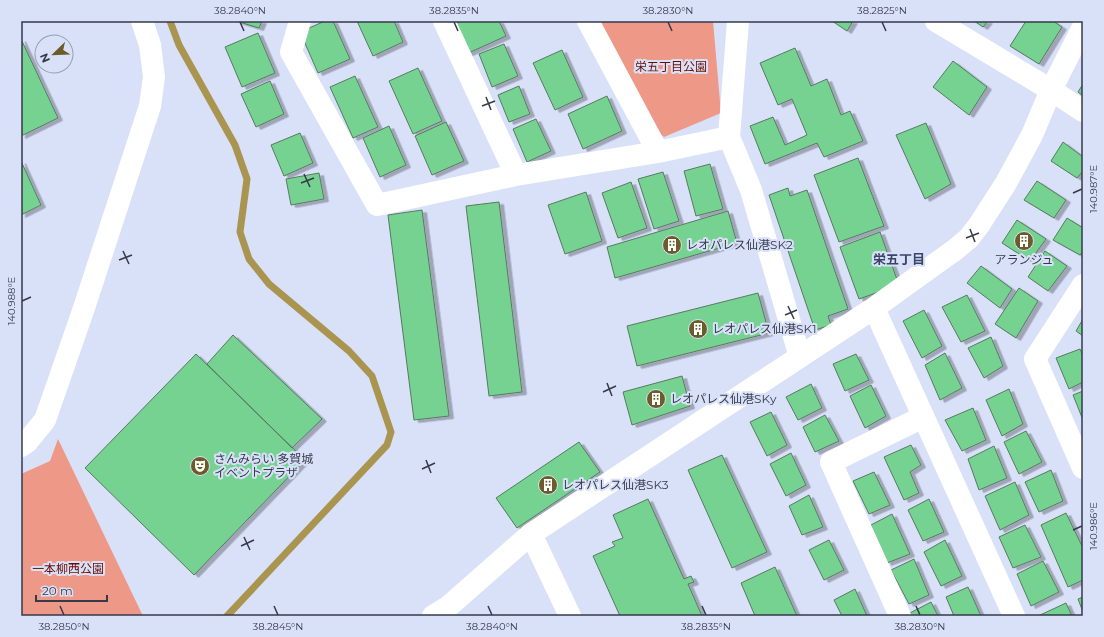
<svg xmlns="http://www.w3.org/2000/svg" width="1104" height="637" viewBox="0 0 1104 637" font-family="Montserrat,'Noto Sans JP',sans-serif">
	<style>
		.green { fill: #ee9987 }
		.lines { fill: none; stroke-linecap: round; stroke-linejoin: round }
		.stream { stroke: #aa9550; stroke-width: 7 }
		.building { fill: #76d291; stroke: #567a5f; filter: url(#shadow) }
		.minor { stroke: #fff; stroke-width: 22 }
		.ticks { fill: none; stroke: #353a4a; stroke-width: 1.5 }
		.labels { text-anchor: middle; stroke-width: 4; stroke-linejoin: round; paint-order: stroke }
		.park-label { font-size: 12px; fill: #6a0e01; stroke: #d9e1f9 }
		.poi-label { font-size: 12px; fill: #353a4a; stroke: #d9e1f9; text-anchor: start }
		.neighbourhood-label { font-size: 13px; font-weight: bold; fill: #3b4466; stroke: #d9e1f9 }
		.neatline { fill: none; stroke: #353a4a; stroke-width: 1.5 }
		.ticks-label { font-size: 10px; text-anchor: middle; fill: #353a4a }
	</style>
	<defs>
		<filter id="shadow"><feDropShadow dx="4.5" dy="2.5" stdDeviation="0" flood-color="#0004"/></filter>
	</defs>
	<rect width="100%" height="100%" fill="#d9e1f9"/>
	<path class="green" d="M600 21H713L721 113 664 137 647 122Z
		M58 439 143 616H21V474L50 461Z"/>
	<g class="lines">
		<path class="stream" d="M170 21 179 45 235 145 247 179 240 232 249 259 269 284 349 351 372 376 391 432 387 445 227 616"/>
	</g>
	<path class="building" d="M236 21H262L259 28Z
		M325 21H333L350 59 318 73 300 32Z
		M357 21H394L403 42 373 56Z
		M462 21H499L506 36 464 55 450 26Z
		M832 21H853L847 31Z
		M974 21H988L983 27Z
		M1026 21H1053L1062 27 1039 64 1010 46Z
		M258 33 275 73 242 87 225 47Z
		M21 39 58 118 21 136Z
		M504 44 518 76 492 87 479 54Z
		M795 48 811 86 827 79 841 115 850 111 863 141 824 157 817 143 765 164 750 126 773 117 785 145 807 135 792 99 778 105 760 63Z
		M562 50 583 97 555 110 533 63Z
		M953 61 987 87 969 115 933 87Z
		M418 68 442 121 413 134 389 81Z
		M355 76 378 127 353 138 330 87Z
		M270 81 284 114 256 127 241 94Z
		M1083 84V96L1078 92Z
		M519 86 530 114 509 122 498 95Z
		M607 96 622 131 583 149 568 114Z
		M536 119 551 151 527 162 513 129Z
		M446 122 464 161 432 175 415 136Z
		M926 123 951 184 925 199 896 135Z
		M389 126 406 165 380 177 363 138Z
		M300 133 313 163 284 176 271 145Z
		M1063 142 1083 157V171L1077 178 1051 161Z
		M858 158 884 226 839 242 814 175Z
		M21 161 41 205 21 215Z
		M710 164 723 209 696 216 684 171Z
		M663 172 679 221 654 229 638 179Z
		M319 173 324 199 291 205 286 179Z
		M1037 181 1066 200 1054 218 1024 200Z
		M631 182 647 228 618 238 602 193Z
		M788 188 790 196 807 190 848 309 828 316 831 325 815 330 769 195Z
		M586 192 602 241 565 254 548 205Z
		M499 202 522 392 489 396 466 206Z
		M422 210 449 416 414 420 388 215Z
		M728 211 737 243 615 278 607 247Z
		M1067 218 1083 228V251L1080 255 1053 240Z
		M1017 220 1046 239 1030 261 1002 243Z
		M880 232 899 285 859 299 840 247Z
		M1045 251 1067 266 1048 291 1028 277Z
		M981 266 1012 289 1000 308 967 283Z
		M1019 288 1038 301 1016 338 995 324Z
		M758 293 769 333 637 366 627 326Z
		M967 295 985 331 961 342 942 307Z
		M924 310 942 346 922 358 903 321Z
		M1083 319V336L1076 331Z
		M233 335 322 419 292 448 207 364Z
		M991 337 1003 366 984 378 968 348Z
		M1080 349 1083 356V382L1069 389 1056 358Z
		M945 353 962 388 940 400 925 365Z
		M196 354 305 460 194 575 85 468Z
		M856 354 869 380 845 391 833 364Z
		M682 376 690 406 632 425 623 392Z
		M811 384 822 408 798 420 786 397Z
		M871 385 886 416 865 428 850 396Z
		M1009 389 1023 424 1002 436 986 400Z
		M1083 391V420L1073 395Z
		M973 408 986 440 962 451 945 420Z
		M771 412 787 445 767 456 750 422Z
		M825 415 839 441 815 452 803 427Z
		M1026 431 1042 462 1019 474 1004 442Z
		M579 442 600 472 517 528 496 498Z
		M911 445 921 465 910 472 919 493 904 500 884 457Z
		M994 446 1007 478 979 490 968 459Z
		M791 453 806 485 786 496 770 464Z
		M722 455 767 552 732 568 688 470Z
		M1051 470 1063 501 1039 512 1025 482Z
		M874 472 890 505 869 514 853 481Z
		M1015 482 1029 515 1000 530 985 496Z
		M809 495 823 527 802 535 789 506Z
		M648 499 684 579 691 576 694 582 688 584 702 616H620L593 556 615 546 612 542 623 538 613 515Z
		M929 499 944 532 923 541 908 510Z
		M1066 513 1083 548V580L1068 587 1041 525Z
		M892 514 910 554 887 563 871 525Z
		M1025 525 1041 557 1013 568 999 537Z
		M829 540 844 570 824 580 809 550Z
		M945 540 962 576 941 586 924 552Z
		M914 559 929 595 909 604 891 570Z
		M1043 561 1059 592 1031 606 1017 574Z
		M775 567 797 616H755L741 583Z
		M968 587 981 616H954L946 597Z
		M855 589 867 616H842L834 600Z
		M1083 597V612L1078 599Z
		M931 602 938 616H909L908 614Z
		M1066 603 1072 616H1038Z"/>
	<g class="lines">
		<path class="minor" d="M300 21 291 52 377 205 516 175 444 21
			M588 21 658 152
			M738 21 729 137 751 190 800 357
			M936 21 1051 90 1083 111
			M516 175 658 152 729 137
			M1083 285 1035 359 1083 468
			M874 308 1014 616
			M21 446 27 442 45 420 84 308 150 106 154 77 150 45 142 21
			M531 534 570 616
			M433 616 449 606 531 534 874 308 956 249 969 238 979 225 1006 183 1032 135 1051 90 1083 27
			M900 616 831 462 923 417"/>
	</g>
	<path class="ticks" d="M240 22 244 31M454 22 458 31M668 22 672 31M882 22 886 31M486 97 491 110M482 106 495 101M304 174 310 187M301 183 314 178M1073 193 1082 189M970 229 975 242M966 238 979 233M123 251 129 264M119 260 132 255M22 301 31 297M788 306 794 319M785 315 797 310M607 383 612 396M603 392 616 386M426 460 431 473M422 469 435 463M1073 530 1082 526M244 537 250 550M241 546 254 540M60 606 64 615M274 606 278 615M488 606 492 615M702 606 706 615M916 606 920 615"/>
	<defs>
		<symbol id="building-disc" viewBox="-11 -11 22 22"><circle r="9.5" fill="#6c5c29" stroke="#d9e1f9"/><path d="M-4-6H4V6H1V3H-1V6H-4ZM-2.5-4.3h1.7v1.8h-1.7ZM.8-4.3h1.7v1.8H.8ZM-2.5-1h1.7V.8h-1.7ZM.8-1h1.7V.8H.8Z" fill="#fff"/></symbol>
		<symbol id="theatre-disc" viewBox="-11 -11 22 22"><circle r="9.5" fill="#6c5c29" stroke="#d9e1f9"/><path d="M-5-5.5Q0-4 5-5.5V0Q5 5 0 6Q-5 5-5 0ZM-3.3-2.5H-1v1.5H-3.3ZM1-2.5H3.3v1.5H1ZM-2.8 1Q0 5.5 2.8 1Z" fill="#fff"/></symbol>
	</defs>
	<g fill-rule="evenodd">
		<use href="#building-disc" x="1013" y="230" width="22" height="22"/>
		<use href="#building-disc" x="661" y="234" width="22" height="22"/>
		<use href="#building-disc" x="687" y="318" width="22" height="22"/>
		<use href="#building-disc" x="645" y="388" width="22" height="22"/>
		<use href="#theatre-disc" x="189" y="455" width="22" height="22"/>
		<use href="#building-disc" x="537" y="474" width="22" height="22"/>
	</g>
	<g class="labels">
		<g class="park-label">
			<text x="671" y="71">栄五丁目公園</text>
			<text x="68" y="573">一本柳西公園</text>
		</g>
		<g class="poi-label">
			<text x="686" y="249">レオパレス仙港SK2</text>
			<text x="1024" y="264" text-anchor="middle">アランジュ</text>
			<text x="712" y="333">レオパレス仙港SK1</text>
			<text x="670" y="403">レオパレス仙港SKy</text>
			<text x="214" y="463">さんみらい 多賀城<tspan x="214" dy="14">イベントプラザ</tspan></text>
			<text x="562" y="489">レオパレス仙港SK3</text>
		</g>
		<g class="neighbourhood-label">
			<text x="899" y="264">栄五丁目</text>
		</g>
	</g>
	<rect width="1104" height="637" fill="none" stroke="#d9e1f9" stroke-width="44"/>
	<g transform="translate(54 54) rotate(247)"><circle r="19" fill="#d9e1f9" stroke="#979eb3"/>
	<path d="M0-3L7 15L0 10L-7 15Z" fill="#6c5c29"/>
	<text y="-6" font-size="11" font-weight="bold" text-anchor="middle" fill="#353a4a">N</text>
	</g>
	<path d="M36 595v6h71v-6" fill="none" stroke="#353a4a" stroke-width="2"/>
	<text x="42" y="595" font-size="12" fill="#353a4a" stroke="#d9e1f9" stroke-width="3" paint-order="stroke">20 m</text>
	<rect x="22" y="22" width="1060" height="593" class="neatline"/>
	<g class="ticks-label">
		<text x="240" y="14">38.2840°N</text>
		<text x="454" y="14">38.2835°N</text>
		<text x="668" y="14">38.2830°N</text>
		<text x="882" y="14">38.2825°N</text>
		<text transform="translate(1093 189) rotate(-90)" y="4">140.987°E</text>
		<text transform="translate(11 301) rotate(-90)" y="4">140.988°E</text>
		<text transform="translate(1093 526) rotate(-90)" y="4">140.986°E</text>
		<text x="64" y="630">38.2850°N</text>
		<text x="278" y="630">38.2845°N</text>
		<text x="492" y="630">38.2840°N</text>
		<text x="706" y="630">38.2835°N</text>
		<text x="920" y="630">38.2830°N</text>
	</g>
</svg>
